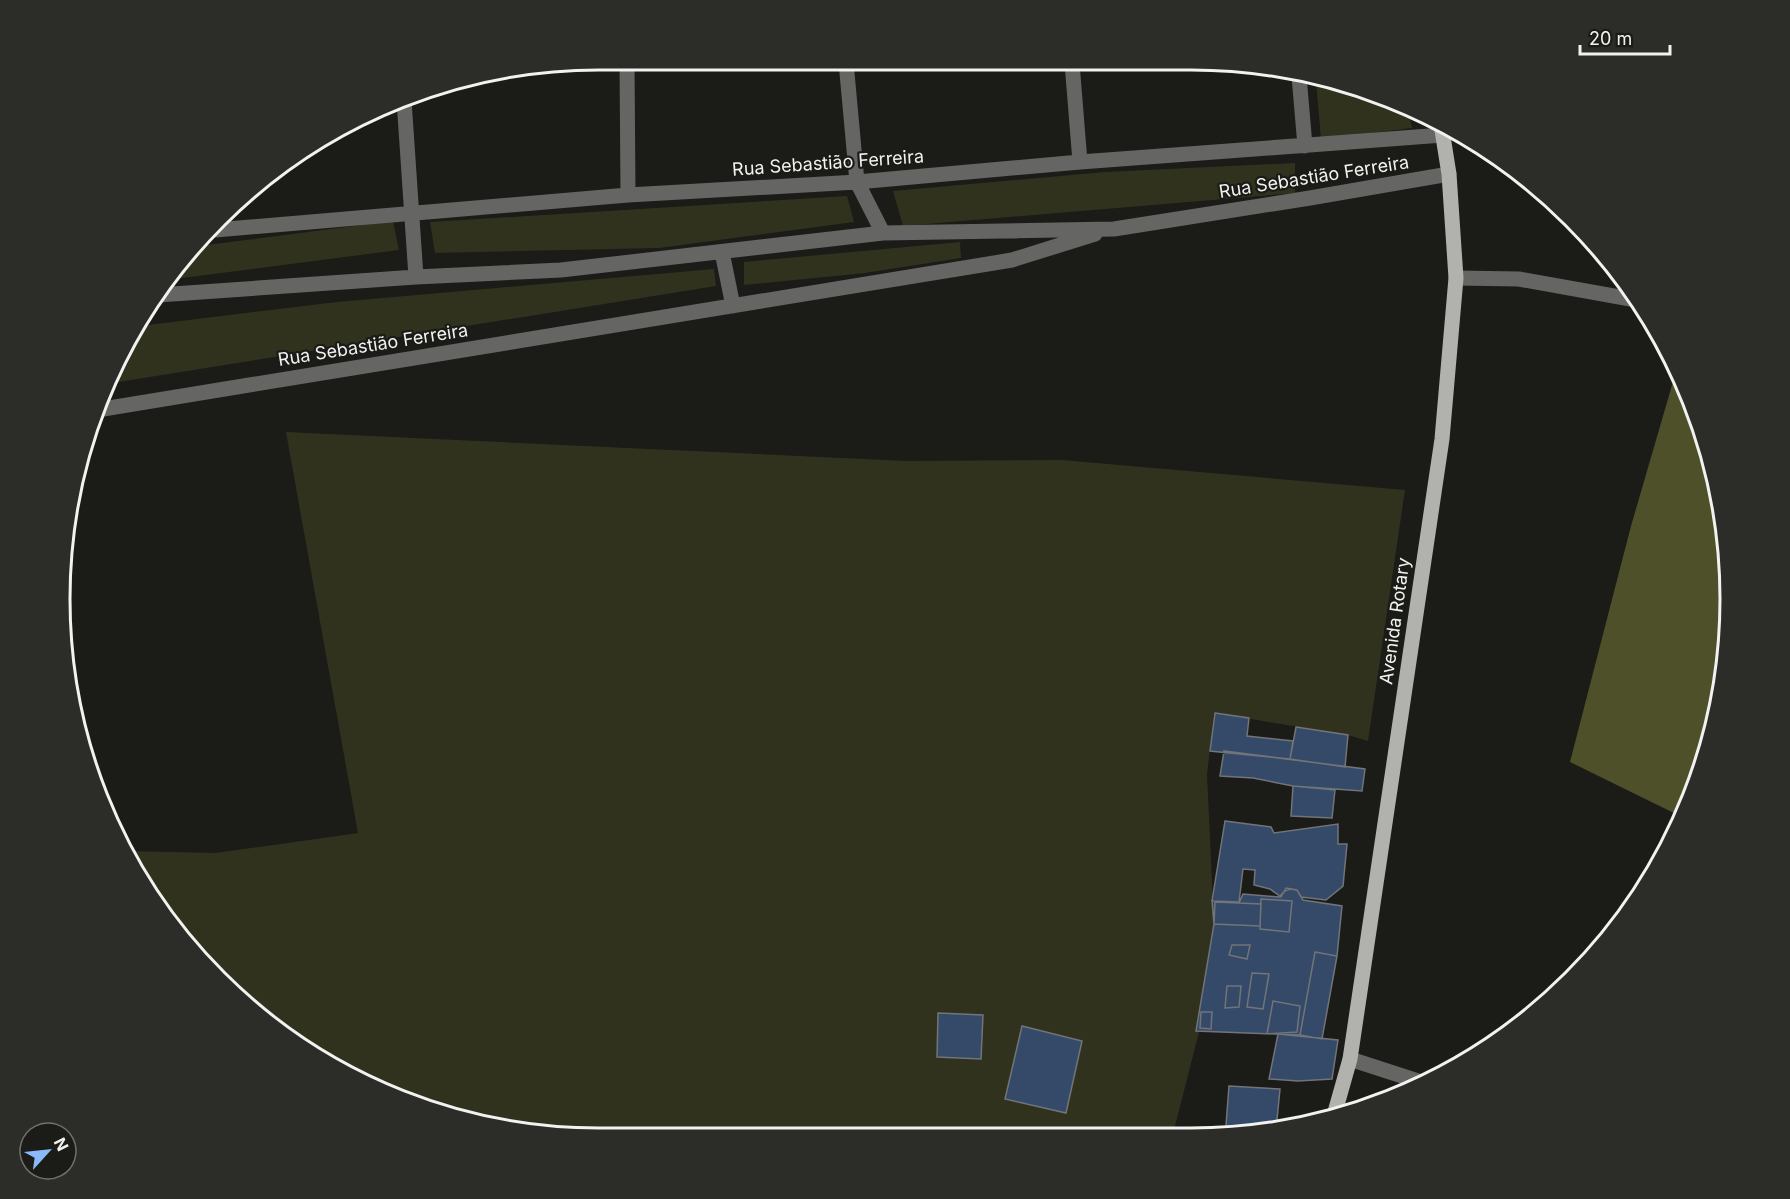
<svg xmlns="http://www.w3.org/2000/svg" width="1790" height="1199" viewBox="0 0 1790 1199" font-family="Inter,sans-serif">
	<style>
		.green { fill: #31321d }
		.forest { fill: #4e502a }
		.building { fill: #354a68; stroke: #717478; stroke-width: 1.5 }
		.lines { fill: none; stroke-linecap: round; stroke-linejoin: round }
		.minor { stroke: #656563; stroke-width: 15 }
		.major { stroke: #b1b1ad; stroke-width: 15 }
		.labels { text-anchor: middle; stroke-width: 4.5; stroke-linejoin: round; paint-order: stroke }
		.street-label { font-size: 18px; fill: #f2f2f0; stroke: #1b1b18 }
		.rim { fill: none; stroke: #f2f2f0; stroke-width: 3 }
	</style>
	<rect width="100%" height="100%" fill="#1b1b18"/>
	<path class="green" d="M1316 81 1408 109 1412 128 1321 139Z
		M1295 163V193L903 226 893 191 1105 172Z
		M847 196 854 222 659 248 435 253 430 222Z
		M393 221 399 250 167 280 172 271 199 246Z
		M960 242 961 258 865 273 744 285V262Z
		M714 269 716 286 106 384 140 326 337 302Z
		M286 432 906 461 1062 460 1405 490 1368 741 1348 735 1214 713 1207 775 1214 924 1200 1028 1172 1138 529 1134 361 1084 244 1005 132 869 126 851 216 853 358 833Z"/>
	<path class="forest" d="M1677 368 1712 460 1729 565 1725 670 1701 773 1682 817 1570 762 1631 526Z"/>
	<path class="building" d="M1215 713 1249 718 1247 736 1293 741 1290 759 1210 751Z
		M1296 727 1348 735 1345 767 1290 759Z
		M1224 751 1365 769 1362 791 1293 786 1253 778 1220 776Z
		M1293 786 1335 790 1332 818 1291 816Z
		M1225 821 1271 827 1274 833 1338 824V844H1347L1343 886 1326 900 1301 897 1297 890 1286 888 1281 897 1270 889 1254 885 1255 870 1243 869 1239 902 1212 901Z
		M1290 889 1297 890 1303 900 1342 906 1337 956 1322 1039 1300 1035 1196 1031 1214 924 1212 901 1239 903 1243 894 1279 897 1285 891Z
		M1261 899 1292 901 1289 932 1260 929Z
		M1215 902 1261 904 1260 926 1214 924Z
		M1232 945H1250L1247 959 1229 955Z
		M1315 952 1337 956 1322 1039 1300 1035Z
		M1252 973 1269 974 1263 1009 1247 1007Z
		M1227 986H1241L1239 1007 1225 1008Z
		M1273 1001 1300 1006 1297 1032 1267 1034Z
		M1201 1012H1212L1211 1029 1200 1028Z
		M938 1013 983 1015 981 1059 937 1057Z
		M1022 1026 1082 1041 1066 1113 1005 1099Z
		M1278 1034 1338 1040 1332 1079 1298 1081 1269 1079Z
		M1229 1086 1280 1089 1276 1130 1225 1138Z
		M943 1131 965 1135 964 1137 943 1136Z"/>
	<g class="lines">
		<path class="minor" d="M627 60 628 195
			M846 62 857 182 883 233
			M1072 63 1080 162
			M1299 76 1305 146
			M404 100 416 277
			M215 230 628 195 857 182 1080 162 1443 135
			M722 252 733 306
			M1456 278 1519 279 1636 300
			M158 295 416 277 561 270 883 233 1114 229 1310 198 1449 174
			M97 410 1012 260 1095 234
			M1350 1059 1427 1084"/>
		<path class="major" d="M1333 1119 1350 1059 1442 439 1456 278 1449 174 1441 124"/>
	</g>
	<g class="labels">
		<g class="street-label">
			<text transform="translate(828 163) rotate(-4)" y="6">Rua Sebastião Ferreira</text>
			<text transform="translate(1314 177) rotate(-9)" y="6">Rua Sebastião Ferreira</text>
			<text transform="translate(373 345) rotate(-9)" y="6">Rua Sebastião Ferreira</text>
			<text transform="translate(1395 621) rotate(-82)" y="6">Avenida Rotary</text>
		</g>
	</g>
	<path d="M0 0H1790V1199H0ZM599 70H1191A529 529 0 0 1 1720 599V599A529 529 0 0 1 1191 1128H599A529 529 0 0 1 70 599V599A529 529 0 0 1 599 70Z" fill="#2c2c29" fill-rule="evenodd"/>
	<path class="rim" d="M599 70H1191A529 529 0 0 1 1720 599V599A529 529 0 0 1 1191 1128H599A529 529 0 0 1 70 599V599A529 529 0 0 1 599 70Z"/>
	<g transform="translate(48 1151) rotate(63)"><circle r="28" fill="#1b1b18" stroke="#71716e" stroke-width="1.5"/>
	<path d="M0-4.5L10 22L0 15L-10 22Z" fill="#8abafc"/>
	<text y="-9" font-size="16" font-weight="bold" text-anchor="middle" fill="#f2f2f0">N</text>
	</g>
	<path d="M1580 45v9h90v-9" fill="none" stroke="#f2f2f0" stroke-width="3"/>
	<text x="1589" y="45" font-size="18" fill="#f2f2f0" stroke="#1b1b18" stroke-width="4.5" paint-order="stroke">20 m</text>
</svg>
